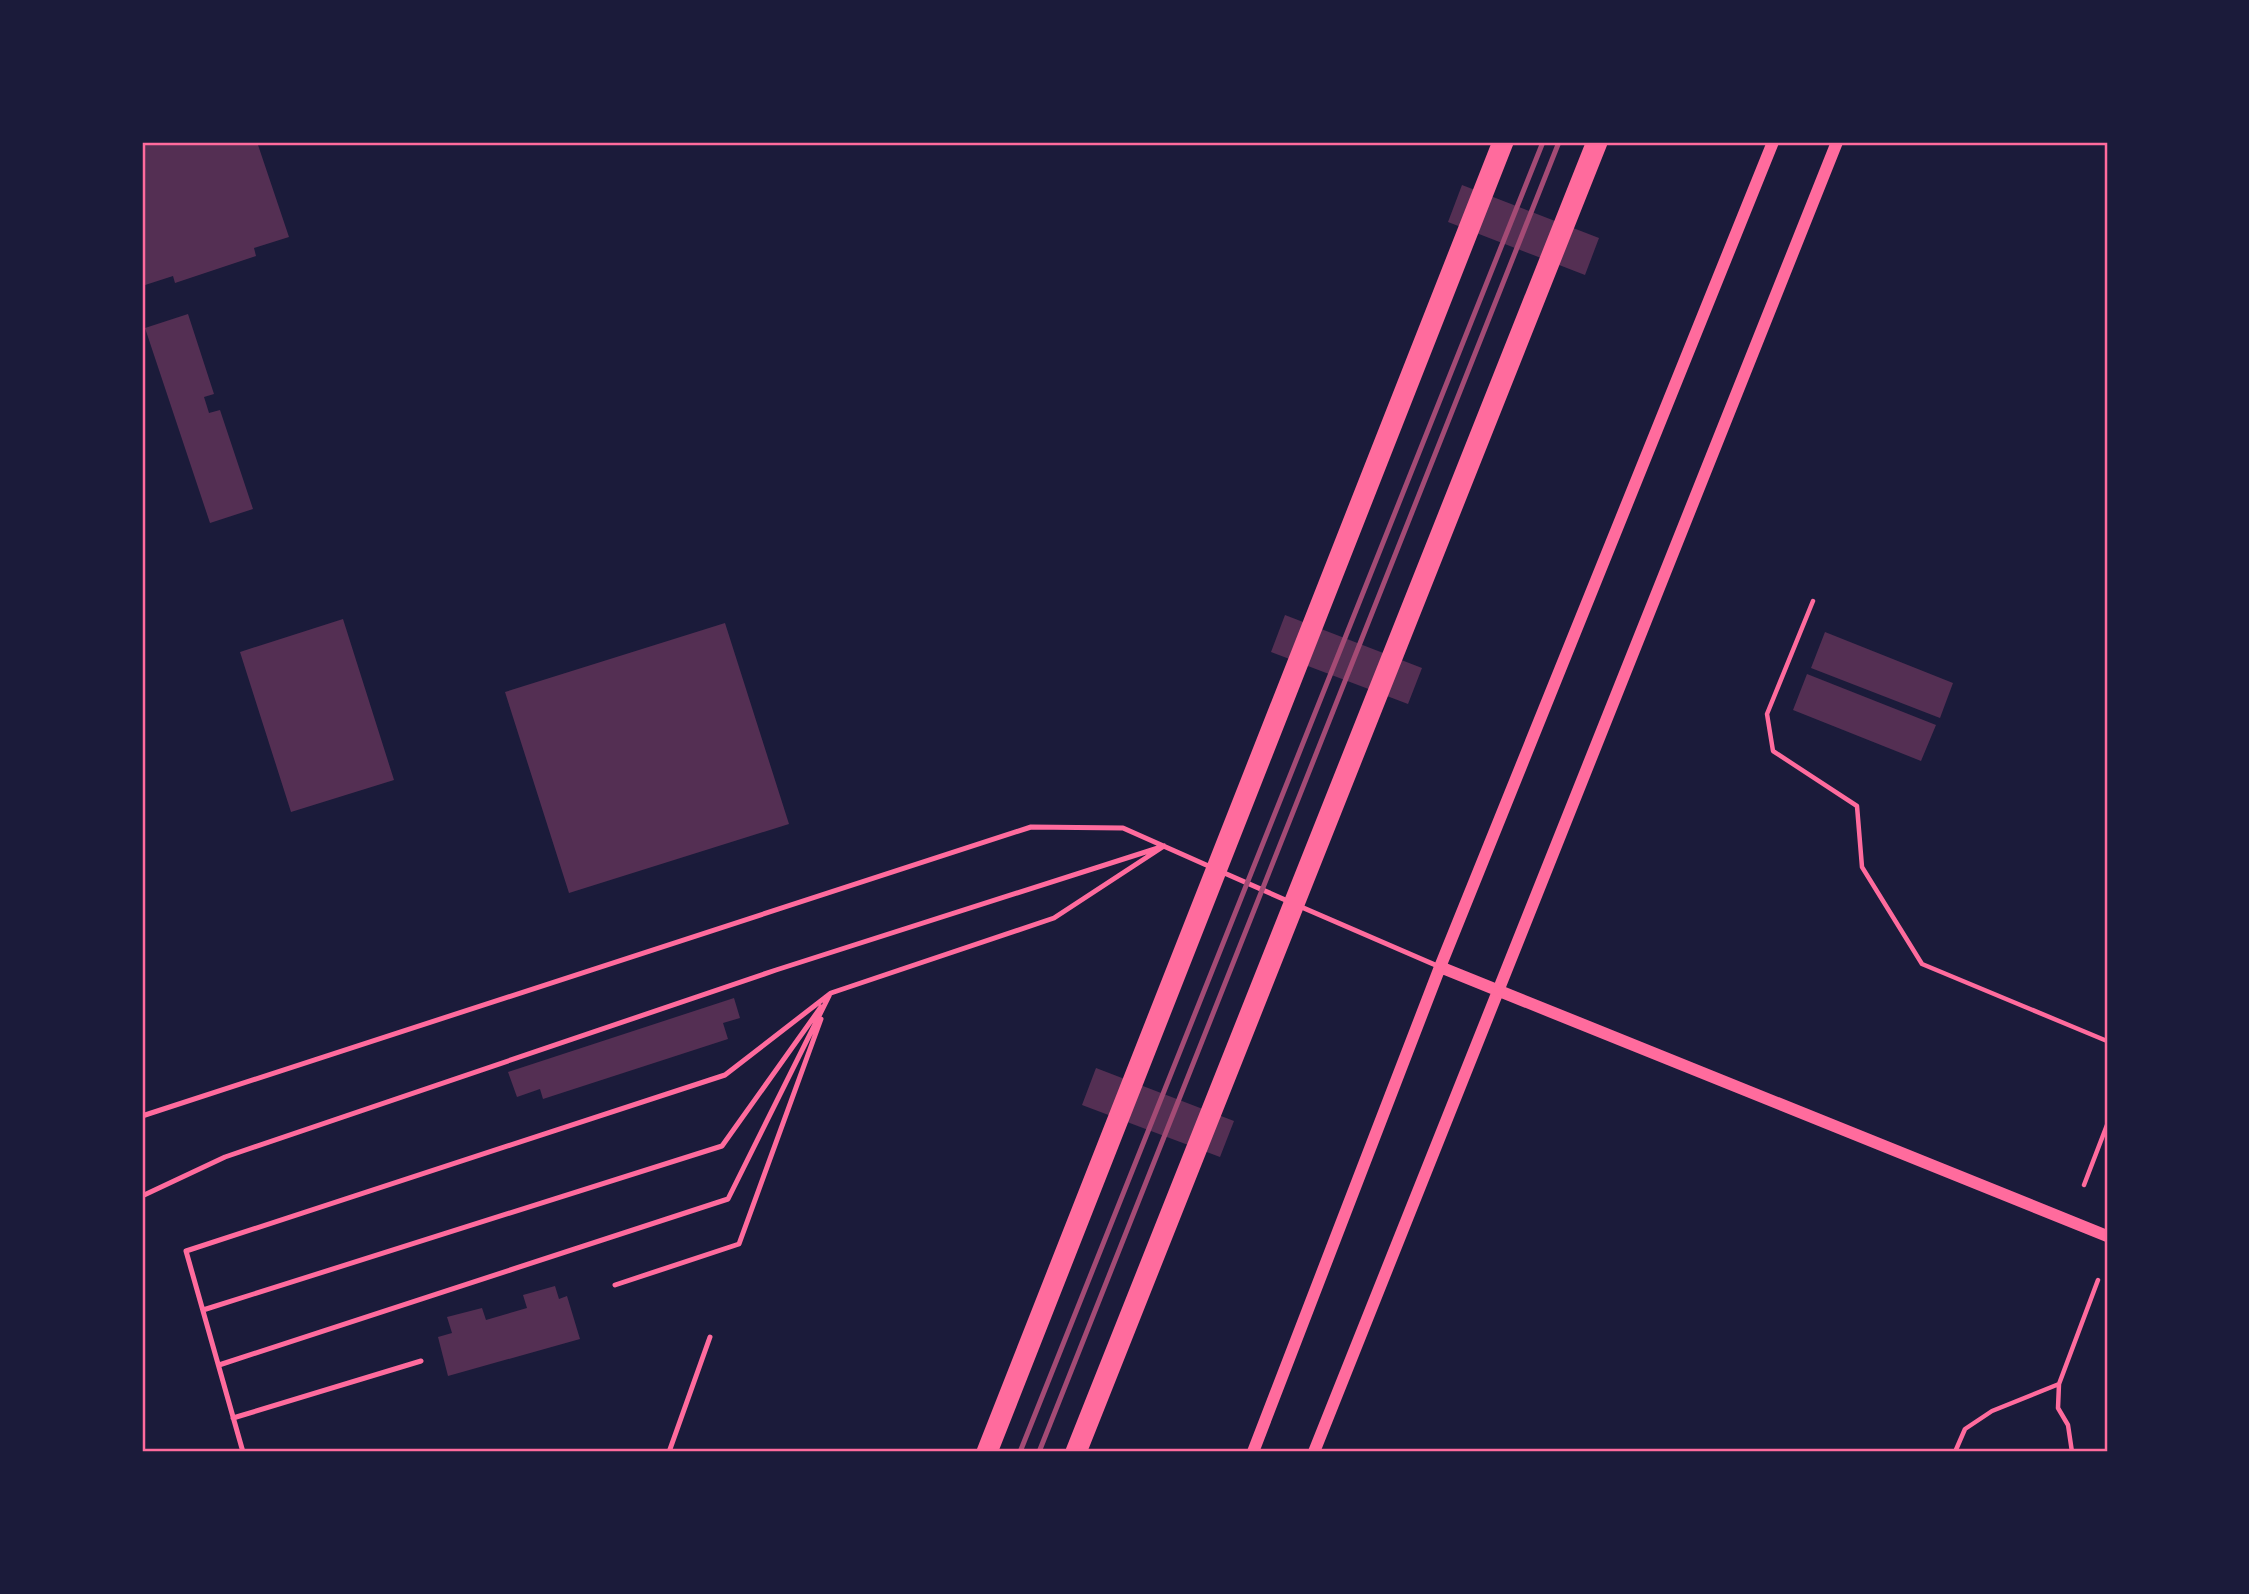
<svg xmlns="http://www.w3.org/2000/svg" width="2249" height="1594" viewBox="0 0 2249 1594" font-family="Overpass,sans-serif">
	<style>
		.building { fill: #542f53 }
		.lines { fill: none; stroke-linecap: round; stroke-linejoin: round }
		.path { stroke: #ff6b9d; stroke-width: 4.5 }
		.service { stroke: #ff6b9d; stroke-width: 5 }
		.tertiary { stroke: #ff6b9d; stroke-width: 12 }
		.motorway { stroke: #ff6b9d; stroke-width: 21 }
		.rail { stroke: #a44b75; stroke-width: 5 }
		.neatline { fill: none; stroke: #ff6b9d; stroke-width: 2.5 }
	</style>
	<rect width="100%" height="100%" fill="#1b1b3a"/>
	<path class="building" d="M142 142H257L289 237 254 248 256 256 175 283 173 276 142 286Z
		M1462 185 1599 238 1585 275 1448 222Z
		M188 314 214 394 204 397 209 413 220 410 253 509 210 523 145 328Z
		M1285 615 1422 668 1408 704 1271 652Z
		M343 619 394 780 291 812 240 652Z
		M725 623 789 824 569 893 505 692Z
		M1825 632 1953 683 1940 718 1811 668Z
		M1807 674 1936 725 1921 761 1793 710Z
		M734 998 740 1018 723 1023 728 1039 543 1099 540 1089 517 1097 508 1072Z
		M1096 1068 1234 1121 1220 1157 1082 1105Z
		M555 1286 559 1299 567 1296 580 1339 448 1376 438 1337 452 1333 447 1317 482 1308 486 1320 527 1308 523 1295Z"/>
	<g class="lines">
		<path class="path" d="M1813 601 1767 714 1773 751 1857 806 1862 867 1922 964 2107 1041
			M2084 1185 2107 1125
			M1955 1452 1965 1429 1992 1411 2059 1384
			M2072 1452 2068 1425 2058 1408 2059 1384 2098 1280"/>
		<path class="service" d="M1222 872 1290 902
			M1299 906 1440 967
			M142 1116 1031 827 1123 828 1213 868
			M142 1196 225 1157 776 970 1158 848
			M615 1285 739 1244 821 1019
			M203 1310 722 1146 821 1007
			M219 1365 728 1199 829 996
			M233 1418 421 1361
			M243 1452 186 1251 725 1075 831 993 1054 918 1164 846
			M669 1452 710 1337"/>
		<path class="tertiary" d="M1440 967 2107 1236
			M1253 1452 1440 967 1773 142
			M1314 1452 1837 142"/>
		<path class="motorway" d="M987 1452 1503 142
			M1076 1452 1597 142"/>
		<path class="rail" d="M1020 1452 1543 142
			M1039 1452 1559 142"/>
	</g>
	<rect width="2249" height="1594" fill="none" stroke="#1b1b3a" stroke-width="287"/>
	<rect x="144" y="144" width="1962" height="1306" class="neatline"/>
</svg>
